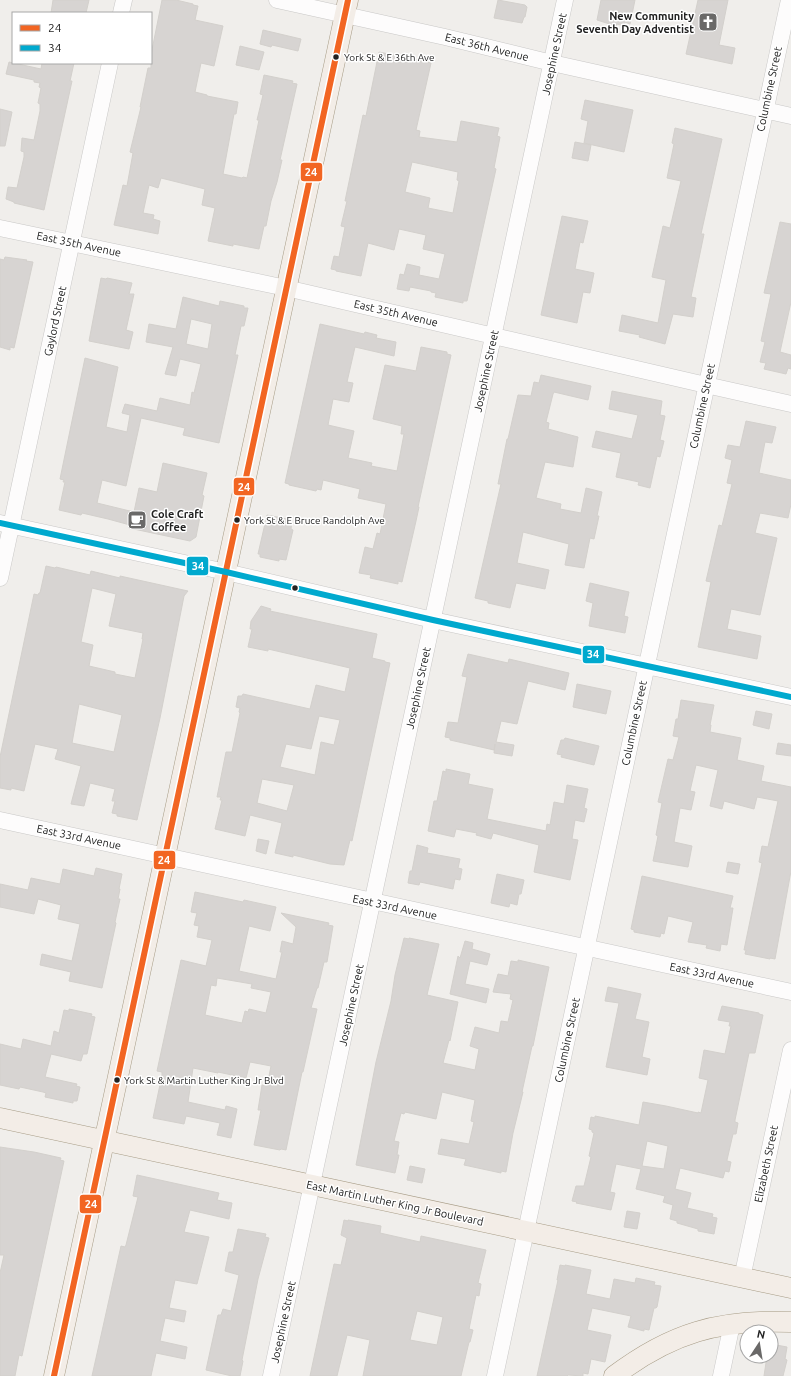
<svg xmlns="http://www.w3.org/2000/svg" width="791" height="1376" viewBox="0 0 791 1376" font-family="Ubuntu,sans-serif">
	<style>
		.building { fill: #d7d4d2; stroke: #d3d0cc; fill-rule: evenodd }
		.lines { fill: none; stroke-linecap: round; stroke-linejoin: round }
		.minor-casing { stroke: #c9c8c7; stroke-width: 17 }
		.major-casing { stroke: #a79c86; stroke-width: 21 }
		.minor { stroke: #fdfcfc; stroke-width: 16 }
		.major { stroke: #f3ede7; stroke-width: 20 }
		.bus-1-casing { stroke: #fff; stroke-width: 9 }
		.bus-2-casing { stroke: #fff; stroke-width: 9 }
		.bus-1 { stroke: #f26522; stroke-width: 6 }
		.bus-2 { stroke: #00a9ce; stroke-width: 6 }
		.bus-dot { fill: #222; stroke: #fff; stroke-width: 1.5 }
		.labels { text-anchor: middle; stroke-width: 3; stroke-linejoin: round; paint-order: stroke }
		.bus-label { font-size: 10px; fill: #222; stroke: #fff; text-anchor: start }
		.poi-label { font-size: 11px; font-weight: bold; fill: #222; stroke: #fff; text-anchor: end }
		.street-label { font-size: 11px; fill: #222; stroke: #fff }
		.line-badge { stroke: #fff; stroke-width: 1.5 }
		.badge-label { font-size: 11px; text-anchor: middle; font-weight: bold; fill: #fff }
	</style>
	<rect width="100%" height="100%" fill="#f0eeeb"/>
	<path class="building" d="M53 0H89L86 13H51Z
		M162 0H176L193 4V5L198 6 195 20 223 26 214 66 201 63 195 92 207 95V96L238 102 236 114H234L223 174 242 178 243 177 247 178 259 120H257L263 95 260 94 264 75 293 81 292 83 297 84 280 160H282L277 182 271 201 266 226H264L259 249 233 244V246L208 241 215 208 202 205 205 189 161 178 158 188 149 185 143 213 154 215 153 219 160 221 158 234 114 225 123 185 127 186 133 153 130 152 141 107H140L148 68H151V55Z
		M498 0 525 5 527 7 525 17H524L522 23 494 18Z
		M601 0H635L630 24 625 22 624 26 617 24 616 26 597 20Z
		M698 0H728L719 45 735 48 732 64 686 54Z
		M263 30 301 39 298 51 272 45 271 47 260 44Z
		M240 46 264 52 259 70 236 65Z
		M379 52 431 63 416 130 420 131 419 137 457 142 461 121 499 128 497 136 500 137 494 168 496 169 467 301H463V303L435 297 436 293 431 292V291L410 287 409 291 397 289 400 274 404 275 407 264 420 267 419 275 439 279 445 254 423 249 426 235 399 229 394 250 368 243 361 276 336 271V270L331 269 334 256 339 257 345 227 341 226 347 201H345L363 115 366 116ZM412 162 458 172 457 180 459 181 453 213 428 208 430 198 405 192Z
		M9 62 41 69 42 63H74L70 81H72L44 210 14 203V202L6 199 8 187 17 188 24 157V152L21 151 22 138 34 140 40 111V104L38 103 41 88 39 87 40 83 34 82V80L6 74Z
		M585 100 633 110 624 152 584 143 588 121 581 119Z
		M0 109 12 112 5 146H0Z
		M675 128 722 139 701 234H704L691 297 696 298 693 317 673 314 665 344 639 337 640 335 619 331 622 315 658 323 666 280 652 277 663 226 670 228 681 181 667 178 674 144 672 143Z
		M575 142 591 145 588 161 572 158Z
		M562 216 588 221 583 243 580 242 575 269 594 273 590 293 583 292 577 323 541 315Z
		M780 222 791 224V302L780 352 791 355V369L788 368 786 374 764 369 766 363 760 362 765 342 761 341 771 294 764 293Z
		M5 257 27 260 26 261 33 262 14 348 10 347V350L0 347V259L4 260Z
		M101 278 106 279 107 278 132 283 129 294H134L126 330 133 332 129 349 89 341Z
		M183 297 219 306 220 301 244 306V308H248L244 326H241L235 355H238L219 443 183 435 185 428 141 418 126 486 102 480 97 503 134 512 139 488 157 492 163 463 207 473 202 495 204 496 196 537 190 541 129 528 130 525 108 519 82 513 81 515 59 510 65 482H63L64 480 60 479 85 358 118 367 106 427 127 432 130 415 122 413 125 404 157 411 160 398 190 405 192 392 194 393 201 364 180 359 176 376 165 374 173 347 146 342 149 324 176 329ZM191 319 212 324 208 349 186 344Z
		M320 324 364 334 365 332 377 335 376 338 396 342 394 356 355 347 347 382 353 383 349 402 333 399 328 425 354 431 348 458 372 463 371 466 397 471 404 434H401L402 426 373 419 385 365 416 371 421 347 447 352V354L451 355 418 507H419L416 521 402 582 398 581V584L370 578 371 575 359 573 365 547 373 549 377 533 380 534 386 504 358 498 360 489 323 480 321 490 317 489 316 491 289 485V484L285 483Z
		M541 375 591 386 588 400 554 392 553 394 546 422 549 423 548 429 578 437 573 467 545 462 536 498 561 504 560 509 581 513 586 488 602 492 597 516H599L594 539 590 538 584 568 565 565 569 544 523 532 517 563 549 570 545 589 516 583 510 608 488 603V601L475 598 501 484H498L507 439H508L518 395 531 396 534 382 539 383Z
		M612 391 662 401 660 415 665 416 660 440 664 441 660 457 657 456 650 488 638 485 639 482 616 477 621 453 592 447 596 431 632 439 638 415 609 409Z
		M746 421 776 427 772 443 765 442 759 473 791 480V504L788 518 760 513 755 533 777 538 760 615 731 609 727 629 761 636 757 659 698 647 711 582 706 581 719 525 722 526 732 484 727 483 732 460 725 458 728 445 740 447Z
		M267 515 292 520 291 529 293 530 286 560 279 559V561L260 557V554H258Z
		M46 566 55 568 56 567 90 575 91 571 120 578V576L188 591 184 596 160 718 137 820 117 816V814L112 813 115 801H112L115 789 90 783 84 806 71 804 81 766 55 759 58 749 35 744 24 791 11 788V790L0 788V757L34 594 38 595 39 593H40ZM92 588 116 594 109 626 143 633 142 639H143L135 678 115 674V672L89 666 93 645 81 642ZM79 704 122 715 114 752 72 743Z
		M590 583 629 592 624 616 628 617 625 633 589 626 593 603 586 601Z
		M261 606 271 609 270 611 377 634 372 658 385 661V662L390 663 352 841 350 840 344 865 330 864 293 855V857L275 853 282 823 250 815 245 836 215 829 222 800H220L221 797H217L226 752H232L240 713 239 712 240 708 236 707 238 696H242L243 694 310 709 316 685 345 692 350 668 268 649V651L248 647 252 629H250L251 621ZM319 716 340 720 334 745 321 742 315 775 280 767 286 744 311 749ZM262 779 294 785 287 811 257 803Z
		M468 654 508 663 509 659 569 673 565 690 528 681 517 724 501 721 496 742 514 745 512 756 494 753 495 744 494 750 450 740V738L445 737 448 722 458 723 467 677 462 676Z
		M577 684 611 691 606 714 573 707Z
		M681 700 714 705 710 725H711L710 732 741 738 737 760 764 766 761 781 791 787V871L775 959 770 958V959L745 954 746 950H744L762 863 759 862 762 846 768 847 778 801 757 797 754 809 724 801 722 809 710 806 718 770 696 765 690 791 695 792 691 810 680 808 674 842 692 846 688 867 653 861 658 836 656 835 662 803 658 802 668 759 673 760 679 737 673 736 676 719H678Z
		M756 711 772 714 769 729 753 725Z
		M565 738 599 746 594 765 561 757 562 755 557 754 561 740H564Z
		M778 743 791 745V756L776 754Z
		M446 769 470 774 468 784 493 789 487 819 546 831 547 824 550 825 554 802 564 804 567 785 588 789 584 808 587 809 584 822 575 820 572 839 578 840 570 880 534 872 539 845 493 833 491 839 476 835 477 833 456 829 454 837 428 831 434 801H437L443 771 446 772Z
		M258 839 269 841 266 854 256 851Z
		M417 845 428 848 427 853 460 859 458 868 462 869 460 880 455 879 453 889 420 882 419 885 408 883 410 871H412Z
		M728 862 740 864 738 874 726 872Z
		M96 868 122 874 119 889H120L118 899H120L115 922 116 923 102 988 69 981 71 972 40 965 42 954 72 961 80 924 58 919 61 905 38 899 34 914 0 907V884L28 890 31 878 60 884 63 869 94 876Z
		M497 874 524 880 521 894H519L517 905 510 903 509 907 491 903Z
		M642 876 733 896 730 908H733L727 945 721 944 720 951 706 948 707 945 688 942 693 922 668 916 664 934 661 933 660 937 634 932V930L631 929Z
		M195 892 243 902 244 900 276 907 270 931 249 926 239 971 276 979 282 952H280L282 941 293 944 296 927 281 913 329 923 328 925 333 926 327 962H324L318 988H317L311 1008 317 1009 303 1072H302L286 1150 281 1149 280 1150 254 1145 261 1110H258L262 1085 267 1086 271 1066 250 1062 246 1078 218 1072V1073L193 1068 188 1102 225 1110 226 1106 237 1109 231 1138 217 1135 220 1123 186 1116 184 1124 153 1118 162 1075V1072L157 1071 181 960 206 966 212 940 197 937 199 926 194 925 197 913 191 912ZM217 978 252 984 251 988 271 992 266 1013 249 1009 248 1012 245 1011 242 1023 205 1015 211 985 216 986Z
		M404 938 409 939V938L439 944 427 995 458 1002 450 1041 449 1040 443 1063 475 1070 479 1049 470 1046 475 1027 499 1033 501 1021 508 1022 513 1000 510 999 511 994 493 992 498 974 508 976 511 961 518 962V960L549 967 533 1046H532L522 1092H523L513 1133 506 1172 501 1171V1173L464 1165 466 1159 438 1154 441 1139 469 1144 474 1122 471 1121 475 1100 442 1092 436 1119 405 1112 404 1114 401 1113 394 1141 399 1142 397 1155H399L395 1173 356 1165 376 1062 391 1001 395 975Z
		M465 941 473 943 472 949 490 954 487 965 470 961 465 984 489 989 486 1003 450 994 458 956 460 958Z
		M608 987 641 994 635 1019 649 1022 642 1057 650 1059 647 1075 606 1067 619 1003 605 1001Z
		M722 1006 759 1013V1014L763 1015 755 1053H749L735 1120V1122L738 1123 736 1134H733L727 1160V1161L731 1162 729 1172 725 1171 723 1178 680 1168 675 1189 691 1193 687 1208 713 1214 712 1217 717 1218 714 1234 698 1231V1229L677 1223V1221L670 1219 673 1205 663 1202 665 1196 636 1189 641 1169 616 1164 610 1192 615 1193 611 1210 576 1203 577 1202 572 1201 576 1186H584L591 1157 589 1156 594 1133 592 1132V1130L589 1129 591 1117 595 1118V1116L639 1125 643 1102 666 1106 698 1113V1112L701 1113 708 1080 699 1078 704 1050 725 1054 731 1026H729L730 1022 718 1020ZM647 1141 668 1146 664 1169 642 1166Z
		M69 1009 92 1014 91 1016 95 1017 87 1054H83L81 1061 51 1054 45 1077 77 1084 76 1086 80 1087 77 1101H73V1103L45 1097 46 1093 43 1092 20 1087 19 1089 0 1085V1044L21 1049 23 1039 51 1046 54 1031 59 1033 64 1010 69 1011Z
		M0 1147 34 1152 61 1158 60 1160 64 1161 22 1356 19 1355 15 1376H0V1273L4 1255H0Z
		M410 1166 425 1169 422 1183 407 1180Z
		M137 1175 219 1193 217 1200 232 1203 229 1219 190 1210 184 1232 209 1237 197 1284 175 1280 169 1308 186 1311 184 1322 165 1318 160 1341 187 1347 185 1359 156 1353 151 1376H92L121 1246 125 1247 126 1245 138 1197 133 1196Z
		M627 1211 640 1213 637 1229 624 1227Z
		M344 1220 348 1221V1220L381 1226 380 1233 420 1242 421 1236 486 1250 478 1283 481 1284 479 1296 476 1295 469 1329 473 1330 470 1342H469L461 1376H363L370 1340 347 1335 337 1376H310L334 1264 341 1265 347 1238 341 1235ZM417 1311 443 1317 437 1345 410 1340Z
		M238 1229 266 1234 265 1237 269 1238 258 1279 242 1360 243 1361 240 1376H232L206 1370 218 1315H221L223 1309 231 1311 239 1275 225 1271 229 1252H233Z
		M560 1265 565 1266V1265L591 1270 586 1294 610 1299 614 1279 635 1283 636 1278 655 1282 654 1285 661 1286 657 1307 656 1308H654L649 1330 644 1329V1331L628 1327 631 1316 592 1308 587 1330 611 1335 605 1362 591 1359 588 1374 583 1373V1376L568 1375 567 1376H537L558 1280H557Z
		M771 1344 787 1347 785 1359 787 1360 783 1376H764L767 1356H771Z"/>
	<g class="lines">
		<defs>
			<path id="minor" d="M277 0 445 37 552 63 791 116
				M121 13 124 0
				M0 228 286 288 706 385 791 404
				M0 523 226 572 433 620 791 697
				M0 578 110 63
				M0 820 791 992
				M742 1278 791 1050
				M271 1376 565 0
				M495 1376 789 0
				M721 1376 732 1324"/>
			<path id="major" d="M0 1118 791 1288
				M54 1376 348 0
				M614 1376C671 1333 719 1319 791 1322"/>
		</defs>
		<use href="#minor" class="minor-casing"/>
		<use href="#major" class="major-casing"/>
		<use href="#minor" class="minor"/>
		<use href="#major" class="major"/>
		<defs>
			<path id="bus-1" d="M54 1376 348 0"/>
			<path id="bus-2" d="M0 523 226 572 433 620 791 697"/>
		</defs>
		<use href="#bus-1" class="bus-1-casing"/>
		<use href="#bus-2" class="bus-2-casing"/>
		<use href="#bus-1" class="bus-1"/>
		<use href="#bus-2" class="bus-2"/>
	</g>
	<defs>
		<symbol id="church-square" viewBox="-11 -11 22 22"><rect x="-9" y="-9" width="18" height="18" rx="4" fill="#6a6968" stroke="#fff"/><path d="M-1.2-6h2.4v3.5h3.3v2.4h-3.3V6h-2.4V-.1h-3.3v-2.4h3.3Z" fill="#fff"/></symbol>
		<symbol id="cafe-square" viewBox="-11 -11 22 22"><rect x="-9" y="-9" width="18" height="18" rx="4" fill="#6a6968" stroke="#fff"/><path d="M-5.5-4.5H6V0H3Q3 3.5 0 3.5H-2.5Q-5.5 3.5-5.5 0ZM3-3.2v2h1.7v-2ZM-6 4.5H4V6H-6Z" fill="#fff"/></symbol>
	</defs>
	<g fill-rule="evenodd">
		<use href="#church-square" x="697" y="11" width="22" height="22"/>
		<use href="#cafe-square" x="126" y="509" width="22" height="22"/>
	</g>
	<g class="bus-dot">
		<circle cx="336" cy="57" r="3.5"/>
		<circle cx="237" cy="520" r="3.5"/>
		<circle cx="295" cy="588" r="3.5"/>
		<circle cx="117" cy="1080" r="3.5"/>
	</g>
	<g class="labels">
		<g class="bus-label">
			<text x="344" y="61">York St &amp; E 36th Ave</text>
			<text x="244" y="524">York St &amp; E Bruce Randolph Ave</text>
			<text x="124" y="1084">York St &amp; Martin Luther King Jr Blvd</text>
		</g>
		<g class="poi-label">
			<text x="694" y="20">New Community<tspan x="694" dy="13">Seventh Day Adventist</tspan></text>
			<text x="151" y="518" text-anchor="start">Cole Craft<tspan x="151" dy="13">Coffee</tspan></text>
		</g>
		<g class="street-label">
			<text transform="translate(487 47) rotate(14)" y="4">East 36th Avenue</text>
			<text transform="translate(554 54) rotate(-78)" y="4">Josephine Street</text>
			<text transform="translate(769 89) rotate(-78)" y="4">Columbine Street</text>
			<text transform="translate(79 244) rotate(12)" y="4">East 35th Avenue</text>
			<text transform="translate(396 313) rotate(13)" y="4">East 35th Avenue</text>
			<text transform="translate(55 321) rotate(-78)" y="4">Gaylord Street</text>
			<text transform="translate(486 371) rotate(-78)" y="4">Josephine Street</text>
			<text transform="translate(702 406) rotate(-78)" y="4">Columbine Street</text>
			<text transform="translate(418 688) rotate(-78)" y="4">Josephine Street</text>
			<text transform="translate(634 723) rotate(-78)" y="4">Columbine Street</text>
			<text transform="translate(79 837) rotate(12)" y="4">East 33rd Avenue</text>
			<text transform="translate(395 907) rotate(12)" y="4">East 33rd Avenue</text>
			<text transform="translate(712 975) rotate(12)" y="4">East 33rd Avenue</text>
			<text transform="translate(351 1005) rotate(-78)" y="4">Josephine Street</text>
			<text transform="translate(567 1040) rotate(-78)" y="4">Columbine Street</text>
			<text transform="translate(766 1164) rotate(-78)" y="4">Elizabeth Street</text>
			<text transform="translate(395 1203) rotate(12)" y="4">East Martin Luther King Jr Boulevard</text>
			<text transform="translate(283 1322) rotate(-78)" y="4">Josephine Street</text>
		</g>
	</g>
	<g class="line-badge">
		<rect x="300" y="162" width="23" height="20" rx="4" fill="#f26522"/>
		<rect x="233" y="477" width="22" height="19" rx="4" fill="#f26522"/>
		<rect x="186" y="556" width="23" height="20" rx="4" fill="#00a9ce"/>
		<rect x="582" y="645" width="23" height="19" rx="4" fill="#00a9ce"/>
		<rect x="153" y="850" width="23" height="20" rx="4" fill="#f26522"/>
		<rect x="79" y="1194" width="23" height="20" rx="4" fill="#f26522"/>
	</g>
	<g class="badge-label">
		<text x="311" y="176">24</text>
		<text x="244" y="491">24</text>
		<text x="198" y="570">34</text>
		<text x="593" y="658">34</text>
		<text x="164" y="864">24</text>
		<text x="91" y="1208">24</text>
	</g>
	<rect x="12" y="12" width="140" height="52" fill="#ffffff" stroke="#a7a7a7"/>
	<rect x="20" y="25" width="20" height="6" fill="#f26522" stroke="#a7a7a7"/>
	<text x="48" y="32" font-size="12" fill="#222222">24</text>
	<rect x="20" y="45" width="20" height="6" fill="#00a9ce" stroke="#a7a7a7"/>
	<text x="48" y="52" font-size="12" fill="#222222">34</text>
	<g transform="translate(759 1344) rotate(12)"><circle r="19" fill="#ffffff" stroke="#a7a7a7"/>
	<path d="M0-3L7 15L0 10L-7 15Z" fill="#6a6968"/>
	<text y="-6" font-size="11" font-weight="bold" text-anchor="middle" fill="#222222">N</text>
	</g>
</svg>
